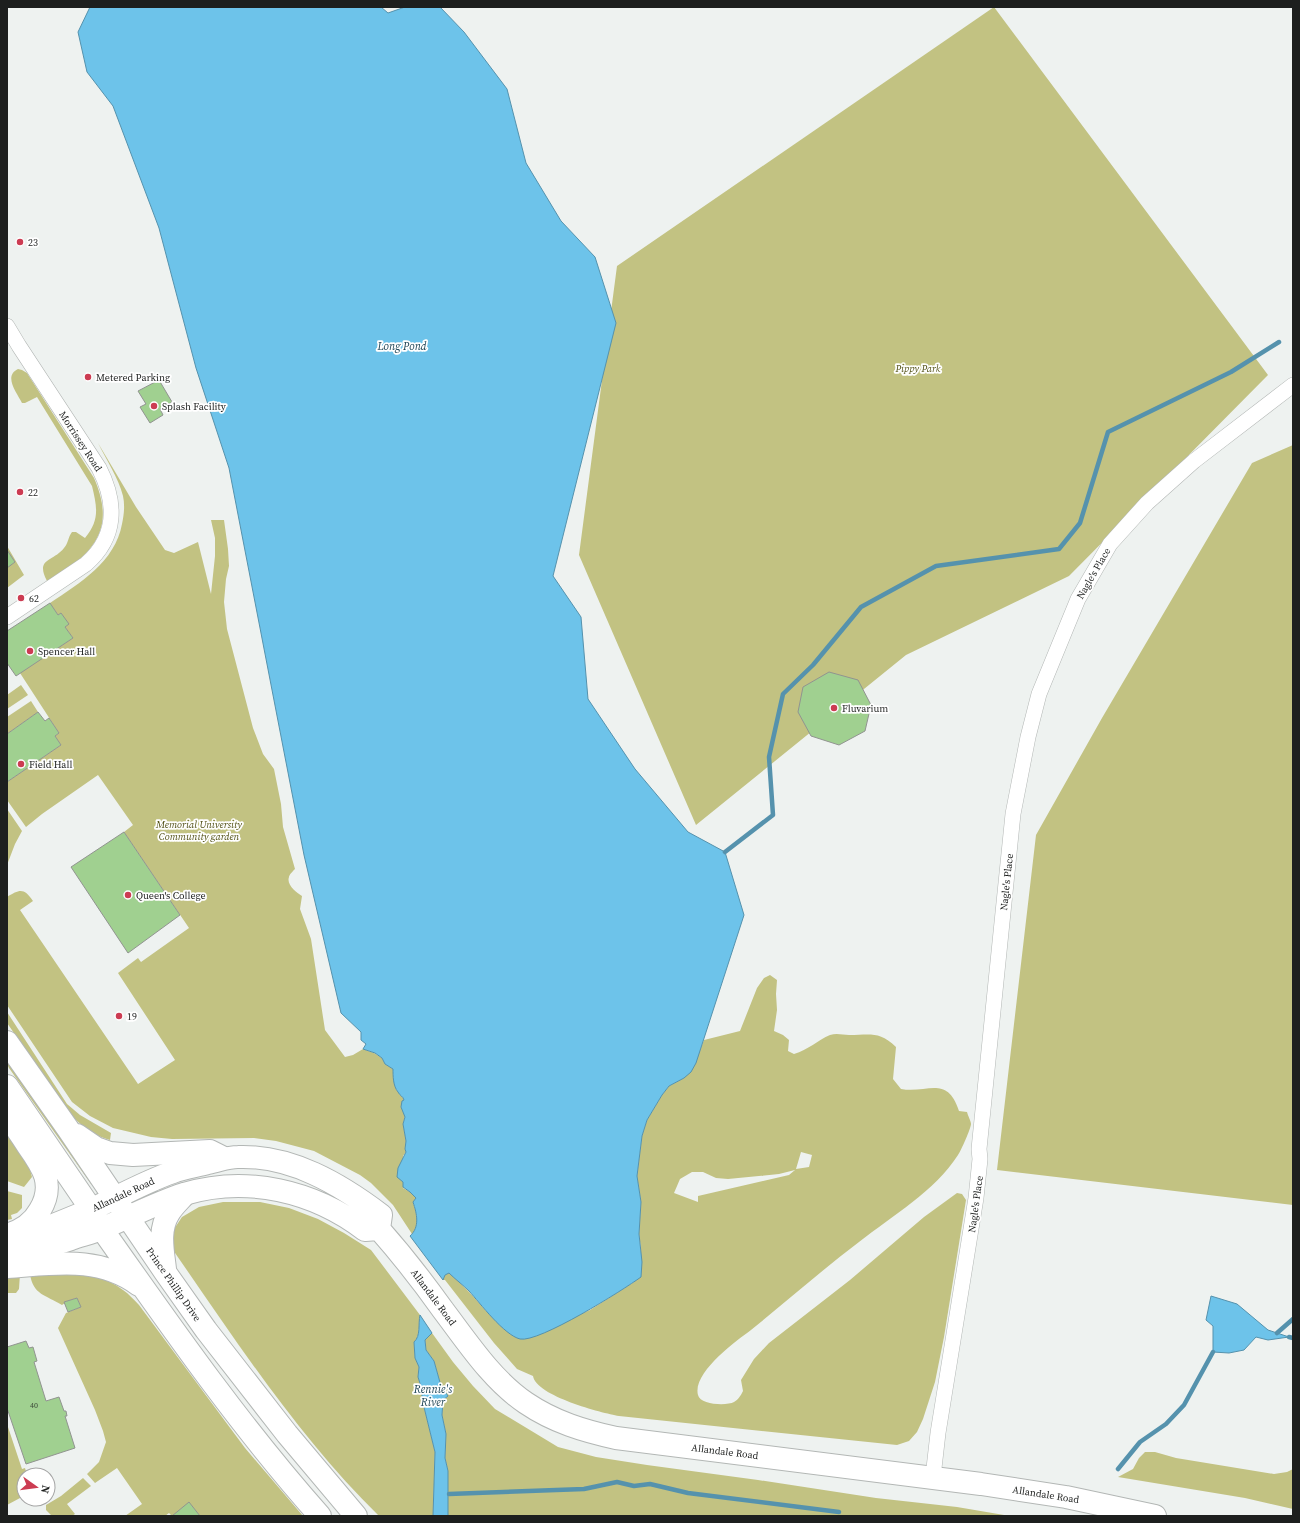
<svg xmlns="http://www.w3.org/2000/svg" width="1300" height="1523" viewBox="0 0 1300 1523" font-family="'Source Serif 4',serif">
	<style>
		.green { fill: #c2c282; fill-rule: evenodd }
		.water { fill: #6dc3ea; stroke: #5592ad }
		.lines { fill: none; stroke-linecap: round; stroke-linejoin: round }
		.stream { stroke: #5592ad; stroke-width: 4.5 }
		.building { fill: #a0d090; stroke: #919490 }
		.street-casing { stroke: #b3b7b5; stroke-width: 16 }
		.secondary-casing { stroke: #b3b7b5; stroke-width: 24 }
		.primary-casing { stroke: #b3b7b5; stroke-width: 24 }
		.street { stroke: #fff; stroke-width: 15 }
		.secondary { stroke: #fff; stroke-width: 22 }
		.primary { stroke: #fff; stroke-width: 22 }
		.poi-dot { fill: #cc3c52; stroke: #fff; stroke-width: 1.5 }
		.labels { text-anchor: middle; stroke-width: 3.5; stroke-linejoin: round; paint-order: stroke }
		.number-label { font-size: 8px; fill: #3e4b3a }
		.poi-label { font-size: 10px; fill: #1d1f1e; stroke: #fff; text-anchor: start }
		.park-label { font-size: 10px; font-style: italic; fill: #535217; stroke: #fff }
		.street-label { font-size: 10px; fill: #1d1f1e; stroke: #fff }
		.water-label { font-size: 11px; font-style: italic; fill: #204657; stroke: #fff }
	</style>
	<rect width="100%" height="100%" fill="#eef2f0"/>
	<path class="green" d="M994 7 1268 375 1069 576 906 655 696 825 579 555 617 266Z
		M18 369 22 370 27 373 94 478C110 515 105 540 73 565 65 571 57 578 47 581 35 558 53 562 64 548 68 544 68 537 72 532H76L85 538C100 520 97 507 92 486L37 397 25 403H22C17 393 3 376 18 369Z
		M98 443 136 507 165 550 174 553 198 542 211 594 215 556V538L211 520H224L228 549 229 566 226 579 224 602 227 629 253 728 263 754 274 769 281 804 283 827 295 869C293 871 289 875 289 877 286 885 297 893 302 896L300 909 311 939 325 1030 345 1057 353 1055 363 1049 374 1053 382 1058 385 1064 393 1069C393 1075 394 1087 398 1092 401 1096 403 1096 404 1101L401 1107 405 1116 403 1124 406 1141 405 1149 406 1152 403 1156V1188L410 1192 416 1198 413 1202C416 1212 421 1226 412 1234L393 1205 371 1183 360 1175 314 1151 276 1141 254 1138 172 1139 151 1137 113 1128 90 1116 72 1102 7 1005V897C20 889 24 888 33 901L20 910 138 1084 175 1060 118 973 138 958 141 962 189 928 124 832 133 825 98 775 42 814 26 827 7 800V782L61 745 55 736 59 733 20 673 73 638 65 627 68 624 61 613 58 615 50 603C80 583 115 562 122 524 124 515 125 505 123 496 118 477 107 461 98 443Z
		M1293 445V1205L997 1170 1036 835 1102 718 1252 463Z
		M7 546 24 575 7 588V567L15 562 7 550Z
		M21 685 28 695 7 709V695Z
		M31 701 38 712 7 734V717Z
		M7 809 22 831 15 844 7 865Z
		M770 975 777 980 776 994 777 1010 774 1031 783 1035 789 1040 788 1051 794 1054C808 1050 818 1040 830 1035 837 1033 843 1035 849 1035 871 1035 879 1031 896 1047L893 1079 901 1089C927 1094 947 1074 959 1111L967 1112C968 1116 971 1121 971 1124 971 1128 961 1151 958 1155 935 1191 892 1216 859 1242 822 1270 787 1301 751 1330 736 1341 692 1373 698 1395 700 1405 727 1406 734 1402 738 1400 741 1395 743 1391L741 1380 754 1359 769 1343 850 1280 924 1217 957 1193 962 1194 966 1200 944 1337 935 1382 923 1419 917 1432 909 1441 897 1445 619 1416C602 1413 536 1396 533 1376L517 1369 494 1343 445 1280H443L445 1275 449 1272C455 1279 463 1285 469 1292 482 1305 506 1339 526 1338L590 1310 634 1282 641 1249 639 1234 641 1202 637 1176 642 1136 647 1120 662 1095 669 1086 684 1078 700 1050 704 1040 740 1031 757 988 764 978ZM801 1152 812 1155 809 1167 796 1169ZM795 1170 789 1175 698 1196V1202L674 1193 680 1179 692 1172H703L716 1178 728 1179 779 1174Z
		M7 1012 67 1104 80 1115 111 1133 110 1140C95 1136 84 1128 73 1117L7 1023Z
		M7 1056 94 1185 91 1184 9 1068 7 1064Z
		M7 1130 30 1169 32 1177 24 1187 7 1181Z
		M7 1191 22 1195V1208L17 1213 11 1215 12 1219 7 1220Z
		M223 1202H260L289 1208 318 1219 344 1233 371 1250 420 1315C418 1324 421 1336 414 1342L415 1358 419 1367 418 1377 422 1390V1399L435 1452 433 1516H379C300 1439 236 1341 173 1250L172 1232 182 1217 199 1207Z
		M66 1271C86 1275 106 1277 123 1290 129 1294 134 1300 139 1305L245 1448 303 1516H200L189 1503 172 1516 169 1513 165 1516H125L142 1504 117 1468 95 1483 87 1474 99 1462 106 1442 103 1431 95 1410 58 1328 66 1313 81 1307 77 1298 64 1302 65 1303 62 1305C46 1295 33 1295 30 1274Z
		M20 1274 19 1289 16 1293H7V1275Z
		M432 1333 453 1362 473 1386 495 1409 558 1447 596 1457 647 1465 758 1480 876 1498 957 1507 1010 1516H448V1471L445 1458 446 1434 442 1415 443 1400 448 1396 441 1386 434 1361 426 1350 425 1340Z
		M7 1424 22 1469 25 1468 27 1475H24V1494L20 1498 7 1505Z
		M1145 1452H1155L1176 1458 1274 1474 1287 1472 1293 1469V1509L1245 1498 1118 1477 1133 1469 1139 1458Z
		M83 1478 91 1486 67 1504 75 1514 72 1516H52L46 1510V1505L61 1496Z"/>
	<path class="water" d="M90 7H381L388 13 405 7H440L464 32 507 89 526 163 561 221 595 257 616 323 553 576 581 617 588 699 635 769 688 832 725 852 744 915 696 1063 691 1072 684 1078 669 1086 662 1095 647 1120 642 1136 637 1176 641 1202 639 1234 642 1262 641 1277C623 1290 539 1343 520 1339 504 1335 480 1303 469 1291 463 1285 455 1279 449 1273L445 1275 443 1280 410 1236C420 1227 417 1214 413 1202L416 1198 410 1192 403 1187V1182L397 1177 398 1168 406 1152 405 1149 406 1141 403 1124 405 1117 401 1107 402 1101 404 1100C403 1096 400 1096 398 1092 393 1086 393 1076 393 1069L385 1064 382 1058 375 1053 363 1049 366 1044 361 1040V1032L341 1013 304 855 229 468 196 368 159 228 113 106 87 72 78 32Z
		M1211 1296 1237 1304 1268 1330 1289 1337 1268 1340 1256 1337 1244 1350 1229 1353 1213 1352V1326L1206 1320Z
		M420 1315 432 1333 425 1340 426 1350 434 1361 441 1386 448 1396 443 1400 442 1415 446 1434 445 1458 448 1471V1516H433L435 1452 422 1399V1390L418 1377 419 1367 415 1358 414 1342C421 1336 418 1324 420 1315Z"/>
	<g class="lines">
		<path class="stream" d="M725 852 773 815 769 757 783 694 813 665 861 607 936 566 1059 549 1080 523 1108 432 1231 372 1279 342
			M1277 1333 1293 1319
			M1289 1337 1293 1338
			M1118 1469 1140 1442 1166 1424 1184 1405 1213 1352
			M449 1494 584 1489 617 1482 634 1486 650 1484 688 1493 839 1512"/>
	</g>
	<path class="building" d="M159 380 172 402 160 409 163 415 150 423 140 407 146 404 138 391Z
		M7 550 15 562 7 568Z
		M50 603 58 615 61 613 69 624 65 627 73 638 16 676 7 663V631Z
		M829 672 858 680 871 705 865 731 839 745 811 736 798 712 803 687Z
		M38 712 45 721 49 718 59 733 55 736 61 745 7 782V734Z
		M124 832 180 915 128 953 71 867Z
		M77 1298 81 1307 68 1312 64 1302Z
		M26 1341 29 1348 33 1347 37 1361 34 1362 46 1401 59 1397 64 1411H66L67 1416H65L75 1448 26 1464 7 1408V1347Z
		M189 1502 200 1516H172Z"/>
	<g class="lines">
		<defs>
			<path id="street" d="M7 326 19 346 99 468C117 503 117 537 86 564L7 617
				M933 1477 938 1433 976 1198 980 1159 979 1149 1013 814 1028 737 1039 694 1078 599 1110 544 1147 503 1194 461 1293 385"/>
			<path id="secondary" d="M8 1241C36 1233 64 1221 90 1210 118 1197 144 1182 173 1172 184 1168 197 1166 208 1163 219 1161 227 1157 238 1157 291 1155 340 1184 381 1215L379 1229C402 1255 423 1282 443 1310 468 1343 492 1380 526 1403 554 1422 584 1431 616 1438L981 1484 1066 1497 1155 1516
				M7 1258C29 1252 50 1246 71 1239 82 1235 93 1233 103 1228 130 1217 156 1203 184 1194 247 1175 314 1191 365 1230L379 1229"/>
			<path id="primary" d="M7 1042 68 1129 165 1272 206 1330 287 1434 356 1516
				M7 1086 91 1209 102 1229C171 1327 240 1426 320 1516
				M7 1115C14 1125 21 1135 28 1146 43 1167 55 1185 40 1210 33 1223 21 1231 7 1235
				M77 1135 96 1148 110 1153 133 1155 210 1151 224 1158
				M7 1267C54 1264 98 1255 139 1285
				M165 1269C163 1251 158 1230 169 1213 173 1206 180 1200 185 1194"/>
		</defs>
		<use href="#street" class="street-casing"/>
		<use href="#secondary" class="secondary-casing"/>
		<use href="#primary" class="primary-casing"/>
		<use href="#street" class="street"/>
		<use href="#secondary" class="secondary"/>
		<use href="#primary" class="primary"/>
	</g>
	<g class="poi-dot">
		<circle cx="20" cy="242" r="4"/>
		<circle cx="88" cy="377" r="4"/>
		<circle cx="154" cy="406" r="4"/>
		<circle cx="20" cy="492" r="4"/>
		<circle cx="21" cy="598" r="4"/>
		<circle cx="30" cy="651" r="4"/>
		<circle cx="834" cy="708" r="4"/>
		<circle cx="21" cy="764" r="4"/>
		<circle cx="128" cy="895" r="4"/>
		<circle cx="119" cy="1016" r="4"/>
	</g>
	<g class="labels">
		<g class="number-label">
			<text x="34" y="1408">40</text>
		</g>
		<g class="poi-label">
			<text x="28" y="246">23</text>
			<text x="96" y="381">Metered Parking</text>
			<text x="162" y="410">Splash Facility</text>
			<text x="28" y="496">22</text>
			<text x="29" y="602">62</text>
			<text x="38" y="655">Spencer Hall</text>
			<text x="842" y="712">Fluvarium</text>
			<text x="29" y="768">Field Hall</text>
			<text x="136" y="899">Queen's College</text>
			<text x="127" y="1020">19</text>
		</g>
		<g class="park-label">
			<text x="918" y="372">Pippy Park</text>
			<text x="199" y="828">Memorial University<tspan x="199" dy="12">Community garden</tspan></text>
		</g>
		<g class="street-label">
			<text transform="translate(81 441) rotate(57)" y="4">Morrissey Road</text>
			<text transform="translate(1093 573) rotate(-60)" y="4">Nagle's Place</text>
			<text transform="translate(1006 882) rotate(-84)" y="4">Nagle's Place</text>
			<text transform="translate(123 1194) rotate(-25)" y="4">Allandale Road</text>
			<text transform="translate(975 1204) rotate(-82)" y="4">Nagle's Place</text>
			<text transform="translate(174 1284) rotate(55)" y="4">Prince Phillip Drive</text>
			<text transform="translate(434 1297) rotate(53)" y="4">Allandale Road</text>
			<text transform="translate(725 1451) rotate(7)" y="4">Allandale Road</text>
			<text transform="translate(1046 1494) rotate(9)" y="4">Allandale Road</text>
		</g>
		<g class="water-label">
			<text x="402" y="350">Long Pond</text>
			<text x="433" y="1393">Rennie's<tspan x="433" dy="13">River</tspan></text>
		</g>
	</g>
	<rect width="1300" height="1523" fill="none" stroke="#1d1f1e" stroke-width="16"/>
	<g transform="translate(36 1487) rotate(104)"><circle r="19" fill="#ffffff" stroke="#a5a5a5"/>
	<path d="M0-3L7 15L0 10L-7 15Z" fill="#cc3c52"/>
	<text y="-6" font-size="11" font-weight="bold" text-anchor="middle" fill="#1d1f1e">N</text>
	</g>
</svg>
